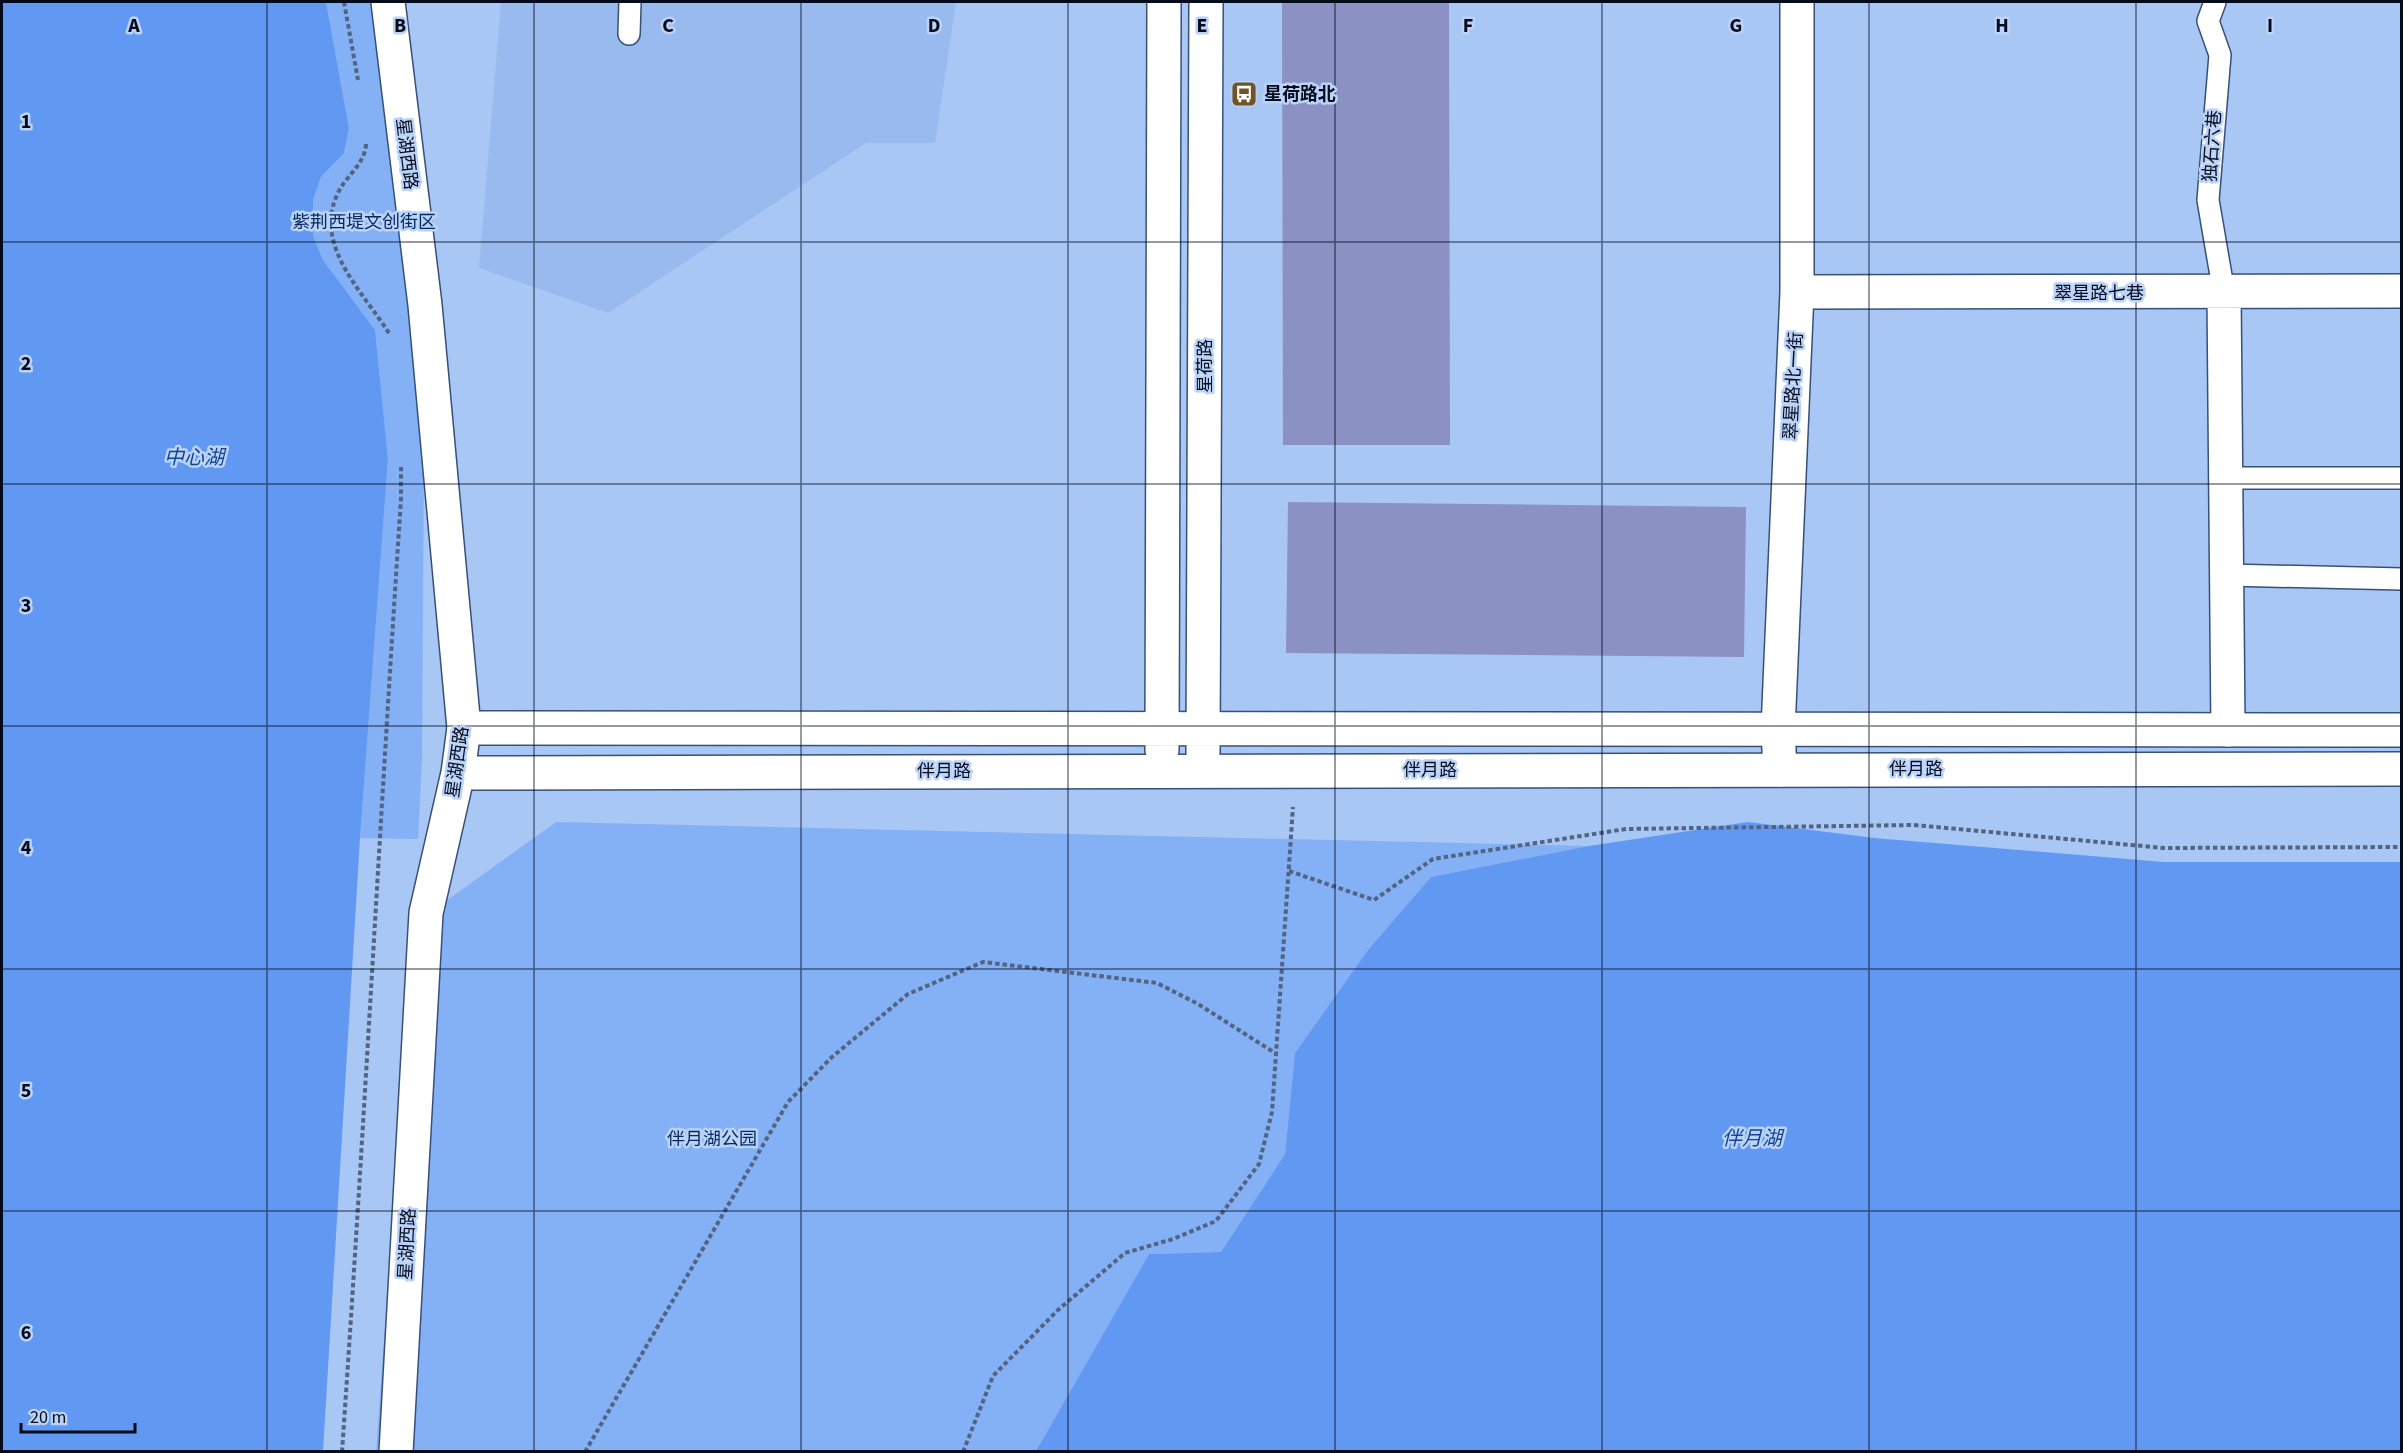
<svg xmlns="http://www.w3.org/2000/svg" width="2403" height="1453" viewBox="0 0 2403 1453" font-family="'Source Sans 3','Noto Sans SC',sans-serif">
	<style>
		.built { fill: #99baee }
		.green { fill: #84b0f5 }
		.water { fill: #6198f1 }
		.building { fill: #8b91c2 }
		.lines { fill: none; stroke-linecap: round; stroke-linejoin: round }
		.service-casing { stroke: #375078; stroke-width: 24 }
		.minor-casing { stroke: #375078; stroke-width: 36 }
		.tertiary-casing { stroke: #375078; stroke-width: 36 }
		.path { stroke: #526482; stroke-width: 4; stroke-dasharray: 4.5 3; stroke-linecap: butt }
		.service { stroke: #fff; stroke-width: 21 }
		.minor { stroke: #fff; stroke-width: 33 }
		.tertiary { stroke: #fff; stroke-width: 33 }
		.grid { fill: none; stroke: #040b1b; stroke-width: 1.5; stroke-opacity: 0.55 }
		.labels { text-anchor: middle; stroke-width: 5; stroke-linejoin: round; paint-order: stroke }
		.poi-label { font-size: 18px; font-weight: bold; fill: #040b1b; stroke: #bbd3f9; text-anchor: start }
		.street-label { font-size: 18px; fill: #040b1b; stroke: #bbd3f9 }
		.park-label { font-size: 18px; fill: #04285e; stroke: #bbd3f9 }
		.water-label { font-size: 20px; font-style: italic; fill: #114492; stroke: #bbd3f9 }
		.grid-label { font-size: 20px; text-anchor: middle; font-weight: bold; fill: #040b1b; stroke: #bbd3f9; stroke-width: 5; stroke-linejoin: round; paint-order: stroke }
	</style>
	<rect width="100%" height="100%" fill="#a9c7f5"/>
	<path class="built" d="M501 2H956L935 143H866L608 313 479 268Z"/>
	<path class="green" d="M326 2H373L425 305 422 761 418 839 360 838 388 459 375 330 323 260 313 236V200L321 177 344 153 349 128Z
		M556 822 1589 846 1431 877 1368 950 1295 1053 1285 1154 1221 1252 1149 1254 1036 1451 376 1452 414 924Z"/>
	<path class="water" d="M2 2H326L349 128 344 153 321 177 313 200V236L323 260 375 330 388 459 360 838 323 1451H2Z
		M1748 822 1874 838 2163 862H2401V1451H1036L1149 1254 1221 1252 1285 1154 1295 1053 1368 950 1431 877 1589 846Z"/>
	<path class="building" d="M1282 2H1449L1450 445H1283Z
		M1288 502 1746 507 1744 657 1286 653Z"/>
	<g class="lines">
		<defs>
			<path id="service" d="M2215 2 2208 21 2220 55 2208 200 2224 293
				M629 34 630 2
				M2226 478H2402
				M2227 575 2402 579"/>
			<path id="minor" d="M388 2 425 305 464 728
				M1797 292 2402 291
				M2224 293 2228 730
				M1780 770 1778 730 1797 292V2"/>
			<path id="tertiary" d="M1162 750 1164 2
				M1203 753 1206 2
				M458 773 2402 769
				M396 1452 426 913 458 773 464 728 2402 730"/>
		</defs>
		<use href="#service" class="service-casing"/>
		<use href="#minor" class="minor-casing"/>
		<use href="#tertiary" class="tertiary-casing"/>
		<path class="path" d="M344 2 358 80
			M366 144C365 165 345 176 337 195 313 247 366 295 390 335
			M1289 871 1374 900 1433 859 1626 829 1914 825 2164 848 2402 847
			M342 1452C364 1134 380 816 401 499V467
			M585 1452 788 1102 832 1057 908 994 983 962 1157 983 1198 1004 1275 1053
			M963 1452 993 1376 1058 1310 1125 1253 1173 1239 1216 1221 1259 1164 1272 1112 1293 807"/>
		<use href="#service" class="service"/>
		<use href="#minor" class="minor"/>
		<use href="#tertiary" class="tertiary"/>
	</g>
	<path class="grid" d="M267 2V1452M534 2V1452M801 2V1452M1068 2V1452M1335 2V1452M1602 2V1452M1869 2V1452M2136 2V1452M2 242H2402M2 484H2402M2 726H2402M2 969H2402M2 1211H2402"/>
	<defs>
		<symbol id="bus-square" viewBox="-11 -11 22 22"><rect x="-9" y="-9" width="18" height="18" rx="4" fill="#6e5426" stroke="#bbd3f9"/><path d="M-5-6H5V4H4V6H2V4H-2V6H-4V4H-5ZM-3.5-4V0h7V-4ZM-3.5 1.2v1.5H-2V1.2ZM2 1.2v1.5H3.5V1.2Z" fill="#fff"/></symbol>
	</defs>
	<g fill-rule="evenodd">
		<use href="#bus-square" x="1229" y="79" width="30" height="30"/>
	</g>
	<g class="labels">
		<g class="poi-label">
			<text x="1264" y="100">星荷路北</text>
		</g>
		<g class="street-label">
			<text transform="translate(2212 146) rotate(-86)" y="6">独石六巷</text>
			<text transform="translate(407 154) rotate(83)" y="6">星湖西路</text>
			<text x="2099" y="299">翠星路七巷</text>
			<text transform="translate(1205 366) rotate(-90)" y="6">星荷路</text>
			<text transform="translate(1793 386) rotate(-87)" y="6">翠星路北一街</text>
			<text transform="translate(457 762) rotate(-82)" y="6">星湖西路</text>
			<text x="1916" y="775">伴月路</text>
			<text x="1430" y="776">伴月路</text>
			<text x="944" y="777">伴月路</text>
			<text transform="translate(407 1244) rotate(-87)" y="6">星湖西路</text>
		</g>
		<g class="park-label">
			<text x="364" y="228">紫荆西堤文创街区</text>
			<text x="712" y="1145">伴月湖公园</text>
		</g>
		<g class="water-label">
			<text x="194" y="464">中心湖</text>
			<text x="1752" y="1145">伴月湖</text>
		</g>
	</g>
	<g class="grid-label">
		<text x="134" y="32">A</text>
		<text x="400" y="32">B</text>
		<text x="668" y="32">C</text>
		<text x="934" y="32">D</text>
		<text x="1202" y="32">E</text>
		<text x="1468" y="32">F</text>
		<text x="1736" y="32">G</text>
		<text x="2002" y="32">H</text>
		<text x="2270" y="32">I</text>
		<text x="26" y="128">1</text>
		<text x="26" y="370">2</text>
		<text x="26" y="612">3</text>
		<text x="26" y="854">4</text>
		<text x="26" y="1097">5</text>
		<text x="26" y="1339">6</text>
	</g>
	<rect width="2403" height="1453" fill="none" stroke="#040b1b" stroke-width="6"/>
	<path d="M21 1423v9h114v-9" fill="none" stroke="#040b1b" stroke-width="3"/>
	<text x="30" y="1423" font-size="18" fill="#040b1b" stroke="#bbd3f9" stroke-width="4.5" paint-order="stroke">20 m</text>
</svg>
